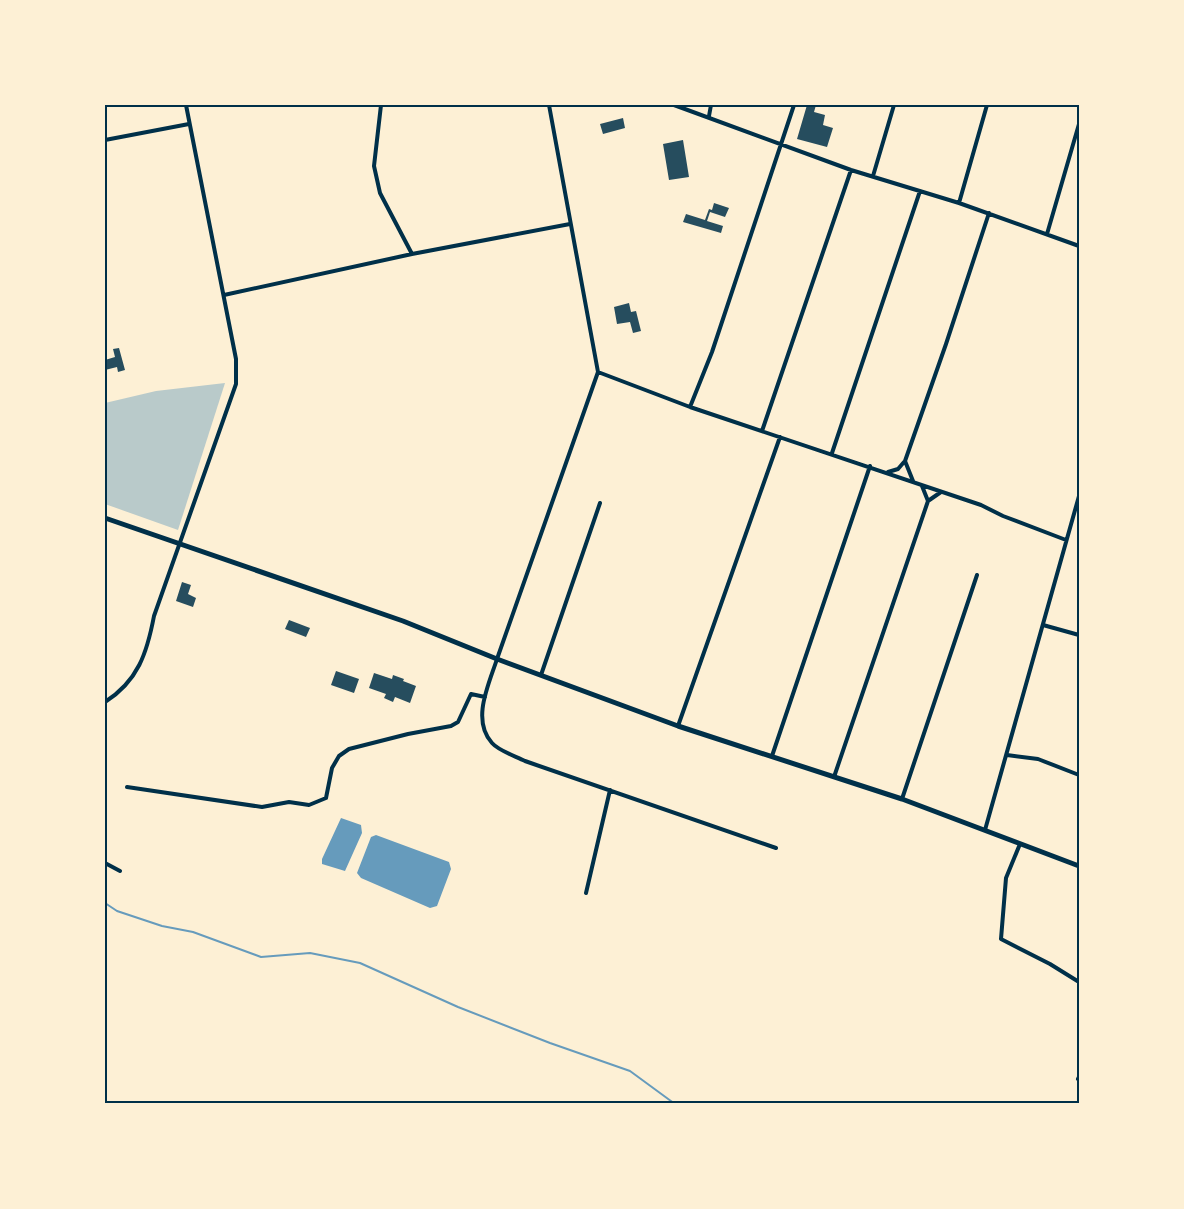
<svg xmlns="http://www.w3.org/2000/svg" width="1184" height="1209" viewBox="0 0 1184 1209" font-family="'Libre Baskerville',serif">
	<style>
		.green { fill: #b9caca }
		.water { fill: #669bbc }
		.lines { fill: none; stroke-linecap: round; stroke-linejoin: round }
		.stream { stroke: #669bbc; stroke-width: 2 }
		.building { fill: #264d5e }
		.minor { stroke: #003049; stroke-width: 4 }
		.secondary { stroke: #003049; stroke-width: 5 }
		.neatline { fill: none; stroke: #003049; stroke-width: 2 }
	</style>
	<rect width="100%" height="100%" fill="#fdf0d5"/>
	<path class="green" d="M225 383 178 530 105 504V403L156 391Z"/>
	<path class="water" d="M341 818 361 825 362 833 345 871 322 864V859Z
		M376 835 449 862 451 869 437 906 430 908 361 878 357 873 371 837Z"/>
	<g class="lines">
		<path class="stream" d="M105 903 117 911 162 926 193 932 261 957 310 953 360 963 458 1007 550 1043 630 1071 675 1104"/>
	</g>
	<path class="building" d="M807 105H816L814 112 825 115 823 125 833 128 827 147 797 139Z
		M623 118 625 128 603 134 600 124Z
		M683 140 689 177 669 180 663 144Z
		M714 203 729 208 725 217 710 212 707 221 723 226 721 233 683 222 686 214 705 220 709 209 712 210Z
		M629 303 631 312 636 311 641 331 633 333 630 322 617 324 614 307Z
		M119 348 125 370 118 372 117 367 105 370V360L115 357 113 349Z
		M182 582 191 585 188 594 196 598 193 607 176 601Z
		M289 620 310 628 306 637 285 629Z
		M336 671 359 679 354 693 331 685Z
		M374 673 392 679 393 675 404 679 403 681 416 686 410 703 395 697 393 702 384 698 386 694 369 688Z"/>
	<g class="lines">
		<path class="minor" d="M381 105 374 166 380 193 412 254
			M549 105 598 372 497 659C489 684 471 720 492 743 499 751 515 756 525 761L776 848
			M674 105 851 170 959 203 1079 246
			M709 116 711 105
			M105 140 189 124
			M873 176 894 105
			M959 203 987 105
			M1047 234 1079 124
			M224 295 412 254 570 224
			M598 372 690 407 981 505 1003 516 1066 540
			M690 407 712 352 794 105
			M762 431 851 170
			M832 453 920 191
			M888 472 898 469 904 462
			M913 481 905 461 946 344 989 213
			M928 501 941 492
			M1043 625 1079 635
			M541 675 600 503
			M105 702C138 681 147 653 154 616L236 384V359L186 105
			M678 726 780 437
			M1007 755 1038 759 1079 775
			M772 756 870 466
			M834 777 928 501 922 486
			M127 787 262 807 289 802 309 805 326 798 332 768 339 756 349 749 408 734 451 726 458 722 471 694 485 697
			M902 799 977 575
			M985 830 1079 496
			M1020 844 1006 878 1001 939 1050 964 1079 982
			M105 863 120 871
			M586 893 610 790
			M1078 1079 1079 1077"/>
		<path class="secondary" d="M105 518 403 621 497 659 678 726 902 799 1079 866"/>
	</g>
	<rect width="1184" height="1209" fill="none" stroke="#fdf0d5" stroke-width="213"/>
	<rect x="106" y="106" width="972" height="996" class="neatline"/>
</svg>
